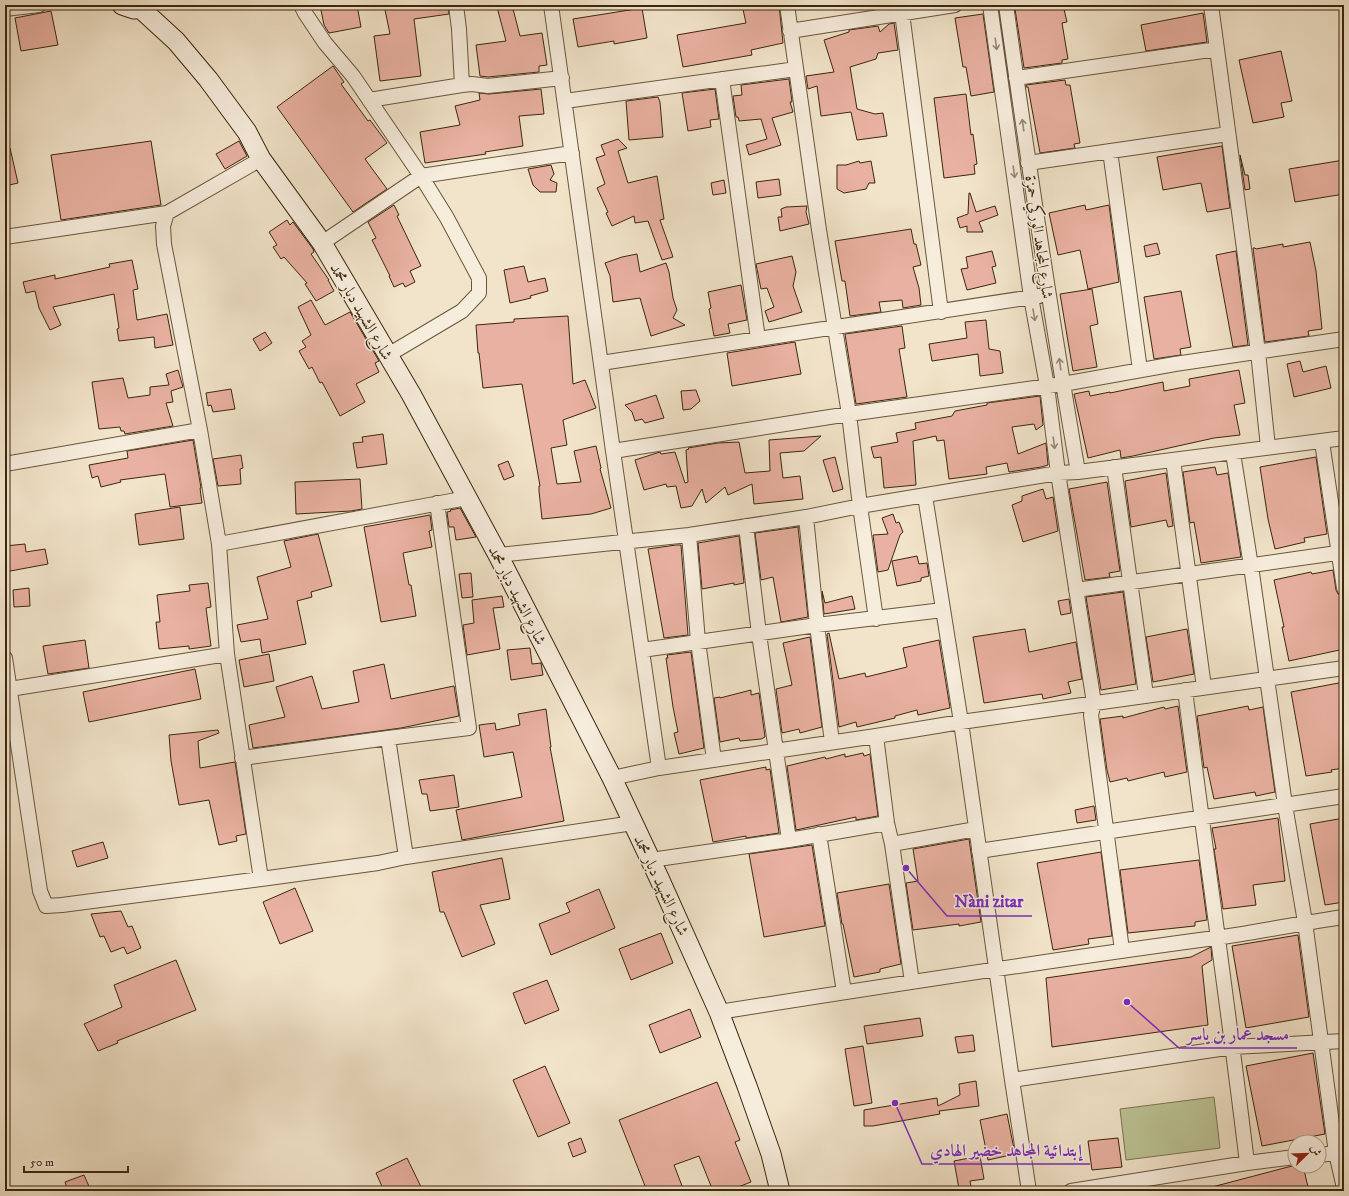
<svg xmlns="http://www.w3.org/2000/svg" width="1349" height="1196" viewBox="0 0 1349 1196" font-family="'IM FELL DW Pica',Amiri,serif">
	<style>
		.green { fill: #bcc496; stroke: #7c7652 }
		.building { fill: #e9b1a1; stroke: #3b270e }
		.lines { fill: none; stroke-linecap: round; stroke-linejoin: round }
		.street-casing { stroke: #69563d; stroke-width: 16 }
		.secondary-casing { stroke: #3b270e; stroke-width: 21 }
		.street { stroke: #f7eddd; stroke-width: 14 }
		.secondary { stroke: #f7eddd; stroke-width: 19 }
		.oneway { stroke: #998a76 }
		.labels { text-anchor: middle; stroke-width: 3; stroke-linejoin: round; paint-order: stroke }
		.street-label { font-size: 16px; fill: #3b270e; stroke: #f7eddd }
		.leader { fill: none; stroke: #7b2cbf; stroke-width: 1.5 }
		.callout-dot { fill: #7b2cbf; stroke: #f7eddd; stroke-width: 1.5 }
		.callout-label { font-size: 17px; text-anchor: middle; font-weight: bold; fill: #7b2cbf; stroke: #f7eddd; stroke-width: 3; stroke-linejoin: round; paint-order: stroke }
	</style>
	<rect width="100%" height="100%" fill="#f2e4ca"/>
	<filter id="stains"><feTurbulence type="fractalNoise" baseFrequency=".005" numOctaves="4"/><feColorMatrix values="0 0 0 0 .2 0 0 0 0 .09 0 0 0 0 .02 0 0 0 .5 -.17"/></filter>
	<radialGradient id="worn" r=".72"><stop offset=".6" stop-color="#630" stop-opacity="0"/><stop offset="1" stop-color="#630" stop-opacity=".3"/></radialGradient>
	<path class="green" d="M1214 1097 1220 1148 1126 1160 1120 1109Z"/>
	<path class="building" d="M320 5H357L361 27 329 33 324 25Z
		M384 5H448L449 14 414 19 421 76 380 81 374 36 390 34Z
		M504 5H512L520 36 542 33 547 65 539 66V72L488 77 480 76 476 45 506 41 497 7Z
		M742 5H779L783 43 751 50 752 55 683 67 677 35 746 23Z
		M1039 5H1063L1067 22 1062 23 1068 59 1062 60V63L1024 68 1015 9Z
		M642 8 647 38 614 44V41L578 47 573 19Z
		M51 11 58 45 21 51 15 18Z
		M1203 13 1207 42 1146 51 1141 25Z
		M983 14 994 92 971 96 966 67H963L955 18Z
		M894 23 898 50 878 53 876 59 850 67 857 109 875 114 883 113 887 136 857 140 851 112 821 116 817 86 808 89 806 76 834 72 824 40 849 32V30L878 26 880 32 889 24Z
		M1281 51 1292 101 1281 103 1284 117 1253 123 1239 60Z
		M333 66 344 82 341 84 368 121 370 120 387 143 365 159 387 189 353 212 277 107Z
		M789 79 792 102H790L793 112 772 118 781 145 749 155 746 145 767 139 761 119 739 121 738 117H736L733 96 742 95 741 85Z
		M1065 80 1066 85H1070L1080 143 1074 144 1075 148 1040 153 1028 87H1026V85Z
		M541 89 544 114 519 116 523 146 485 152 486 154 425 163 420 132 460 125 455 106 480 100 479 93 489 94Z
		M715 89 719 119 710 120 711 127 688 131 682 93Z
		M966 94 971 135 973 134 977 164 974 165 975 174 944 178 934 98Z
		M658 97 660 102 663 137 629 140 626 101Z
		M618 139 627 148 618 151 628 183 657 176 664 219 660 220 673 257 662 260 648 221 635 223 634 216 612 226 606 213 608 212 597 188 605 184 596 158 605 155 601 145Z
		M151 141 161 205 61 220 51 155Z
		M239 141 247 156 225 169 216 154Z
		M1222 146 1230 208 1207 212 1201 183 1163 190 1157 157Z
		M10 148 18 183 5 186V149Z
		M1240 155 1245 175H1248L1250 189 1245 190Z
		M1344 160V194L1295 202 1289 169Z
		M859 161 860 163 871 161 875 183H869L866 189 844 193 837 189V165H846Z
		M551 165 554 174 550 180 557 183 556 192H540L533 185 528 169Z
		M779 179 781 195 758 198 756 182Z
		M724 180 726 193 713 195 711 183Z
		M969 193H970L976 212 995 206 998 215 979 222 983 232H967V226L960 228 957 218 968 214Z
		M394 205 399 215 397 216 421 266 410 271 415 282 405 287 403 283 394 287 389 276H390L372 240 376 238 368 222Z
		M1085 205 1086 210 1109 205 1119 282 1088 289 1080 250 1058 255 1049 213Z
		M807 206 806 212 809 224 780 231 778 217H782L781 209 786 207Z
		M287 220 290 225 293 222 313 249 314 252 311 254 329 280H328L334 291 316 301 305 284 307 283 284 257 281 259 273 247 277 245 269 232Z
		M911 229 914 244H916L921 265 913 267 919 288 921 305 903 308 902 300 879 302 881 312 850 316 845 281H842L835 241Z
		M1310 242 1316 271 1322 329 1308 331 1309 336 1265 342 1253 248H1255L1256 249 1283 244V247Z
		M1157 243 1160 254 1146 257 1144 246Z
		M992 251 996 266 992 267 996 283 967 290 961 269 968 268 966 257Z
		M1236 251 1248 345 1233 347 1216 255Z
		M637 254 640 272 666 263 669 272 673 298 677 310 673 318 685 325 651 336 640 298 613 302 610 276 605 263 622 257Z
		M792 256 796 272 793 286 802 312 769 322 765 311 774 307 767 288 761 289 756 264Z
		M132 260 138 289 133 290 137 320 167 314 173 345 155 348 154 337 119 341 117 329 119 328 114 294 53 307 61 325 50 330 39 308 35 291 26 293 23 282 55 275V279L110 267 109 264Z
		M524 266 528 282 545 278 548 291 530 296 531 298 510 303 504 270Z
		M741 285 747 320 728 324 730 333 714 336 709 309 711 308 708 292Z
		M1092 289 1098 324 1090 326 1097 367 1073 371 1060 294Z
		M1181 291 1191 347 1180 349 1181 355 1154 359 1144 297Z
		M311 300 325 325 350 312 379 361 375 363 379 372 356 384 365 402 340 416 322 382 320 383 312 367 309 369 299 351 306 347 302 341 311 335 298 307Z
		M568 316 573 384 585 380 596 408 563 420 567 445 551 448 557 484 581 482 574 451 596 446 601 468 600 469 611 508 591 514 542 519 539 491V486H540L522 384 483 388 479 353H478L476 325 514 322V319Z
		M986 320 989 349 1000 351 1003 373 980 376 978 354 932 361 929 344 967 338 965 322Z
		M902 326 905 348 899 349 907 397 856 404 845 334Z
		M265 332 272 343 260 351 253 339Z
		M795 342 801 374 732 386 727 353Z
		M1300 361 1303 372 1326 366 1331 388 1294 397 1287 364Z
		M178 370 183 387 171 391 173 402 166 403 173 426 125 434 124 431H121L120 427 99 429 92 382 123 378 128 398 150 395V387L169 385 166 374Z
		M1239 370 1245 403 1234 405 1240 435 1214 438 1133 456 1121 458 1120 450 1088 458 1074 394 1089 391 1090 396 1110 392V393L1163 382 1164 391 1190 386 1189 379Z
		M231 389 235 409 213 412 211 405 208 406 206 393Z
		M696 390 700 401 691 409 683 410 681 391Z
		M656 395 664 418 645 423 642 419 635 421 632 412 625 405Z
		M1040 396 1043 425 1036 430 1034 424 1012 427 1018 454 1046 443 1048 465 1041 467 1009 472 1007 463 986 467 987 474 949 479 944 440 937 441 936 436 913 441 916 485 884 488 881 457 874 458 871 447 898 442 896 433 916 429 915 423 952 416 955 411 987 405V403Z
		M383 434 387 464 357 468 353 443 363 442 362 437Z
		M821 436 804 451 780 453 783 478 800 476 803 499 754 504 752 484 728 495 725 487 706 503 702 489 692 506 681 508 676 486 667 487 666 484 644 490 635 460 660 452 661 454 675 452 685 483 688 482 686 450 689 449 688 448 718 443 739 442 745 473 770 471 769 440Z
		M193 440 201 488H200L202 503 170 507 165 474 120 480 121 482 101 487 98 476 92 478 89 465 128 458 127 451Z
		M241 455 243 468 240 469 241 484 218 486 213 459Z
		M835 457 843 489 833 492 823 460Z
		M1316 457 1327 534 1304 538 1305 542 1275 549 1268 519 1260 467Z
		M508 461 514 476 504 480 498 465Z
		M1215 467 1217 475 1228 473 1241 557 1201 563 1194 522 1190 523 1183 472Z
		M1166 473 1173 526 1168 527 1166 520 1131 527 1125 481Z
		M360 479 362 509 351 511 296 514 295 482Z
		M1107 482 1120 571 1109 573 1110 577 1085 580 1069 489Z
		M1043 489 1046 499 1053 497 1058 531 1023 542 1012 505 1022 501V496Z
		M180 507 184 539 139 545 135 514Z
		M460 508 476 537 456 540 454 527H449L447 512 451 511 450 510Z
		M893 514 896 523 899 522 903 532 900 535 888 570 878 572 873 535 888 534 882 518Z
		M430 515 432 530 429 531 432 547 403 553 409 585H411L416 616 381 622 364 527Z
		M798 527 808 617 781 622 773 577 761 580 755 533Z
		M318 534 332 586 311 592 312 597 297 601 306 644 262 653 260 639 241 642 237 625 268 619 257 577 291 567 284 541Z
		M739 536 744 583 734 585V583L702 589 698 543Z
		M25 544 26 552 45 549 48 564 5 572V546Z
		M676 545H681L688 635 664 638 648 549Z
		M917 556 919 564 927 563 929 576 921 578V581L897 586 892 561Z
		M1333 570 1336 590 1338 594 1344 596V649L1289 661 1282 627H1284L1274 580 1311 572 1312 574Z
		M471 573 473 597 462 598 459 574Z
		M208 583 211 607 206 608 211 646 189 649V646L159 649 156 622H160L157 595 190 591 189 585Z
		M29 588 30 606 14 607 13 590Z
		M822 591 825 603 852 596 855 609 824 614Z
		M1123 592 1136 684 1101 690 1086 597Z
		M502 596 504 607 493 608 500 649 467 655 463 625 474 623 472 600Z
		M1069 599 1071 613 1061 615 1058 601Z
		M1025 629 1029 652 1076 642 1082 679 1068 682 1071 693 1043 699 1042 694 984 703 973 637Z
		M1187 629 1194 674 1153 682 1146 637Z
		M829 633 839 679 865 673 866 677 907 667 903 648 939 640 950 708 918 715 917 710 895 716V718L857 727 856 722 839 727 827 634Z
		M810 637 822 727 800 733 799 729 782 733 776 689 792 685 783 643Z
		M85 640 89 668 48 674 43 646Z
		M530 648 532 664 541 663 543 675 511 680 507 650Z
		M691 652 704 748 679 754 674 733 678 732 673 707 666 658H668L667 655Z
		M269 654 274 681 244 687 239 660Z
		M384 664 391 699 454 686 459 716 401 728 253 748 249 725 285 717 276 687 312 676 322 709 359 702 353 671Z
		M195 669 201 699 89 722 83 692Z
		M1344 682V768L1331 770 1332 772 1306 776 1291 692Z
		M751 690V695L759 693 765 737 761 739 740 741 739 738 720 742 714 698 720 697V698Z
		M1178 706 1187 772 1165 777 1164 772 1128 781 1127 778 1110 782 1107 770 1100 719 1123 716V718L1164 707 1165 709Z
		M1248 706 1249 710 1263 707 1275 792 1256 796 1255 792 1214 799 1207 767 1204 768 1197 716Z
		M546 709 551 747H550L564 821 462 840 456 810 522 797 513 752 484 757 479 725 495 723 496 730 520 725 518 714Z
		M218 730 219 733 198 741 200 768 235 762 246 834 236 836 237 841 219 845 209 800 179 805 171 761 169 735Z
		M863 753 864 756 870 754 878 816 856 820V817L796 830 787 766 825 757 826 759 845 754V757Z
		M766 767V770L770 769 779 833 746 838V836L713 842 700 780Z
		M454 775 459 807 430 811 427 794H422L419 780Z
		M1094 806 1096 820 1077 823 1075 810Z
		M1278 818 1285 881 1253 885 1256 905 1223 909 1214 849H1216L1212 828Z
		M1344 818V902L1325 905 1310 824Z
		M969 839 981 922 959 926V924L913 930 906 883 918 881 913 849Z
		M103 842 108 858 77 867 72 851Z
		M812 845 825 926 764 937 749 854Z
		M1101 852 1112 936 1088 939 1089 944 1053 950 1037 863Z
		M502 858 510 899 480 905 495 944 462 957 444 912H440L432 872Z
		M1199 860 1207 920 1195 922V926L1128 933 1120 870Z
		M889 884 901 964 880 969V972L854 977 843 924H842L837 893Z
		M295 888 313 931 280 944 263 902Z
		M599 889 615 928 551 955 539 924 570 912 566 903Z
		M121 911 128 927 132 926 141 948 127 954 124 947 111 952 104 936 100 937 91 914Z
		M661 933 673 963 631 980 619 949Z
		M1298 935 1309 1017 1246 1028 1232 946Z
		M1211 947 1212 960 1202 966 1208 1025 1052 1047 1046 978 1191 957Z
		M176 960 196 1010 117 1041 118 1043 98 1051 84 1024 122 1007 114 985Z
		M547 980 559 1010 525 1024 513 993Z
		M690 1009 701 1037 660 1053 649 1025Z
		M920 1018 923 1036 867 1044 864 1026Z
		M973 1035 975 1051 958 1053 955 1037Z
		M863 1046 872 1103 854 1106 845 1049Z
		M1313 1053 1325 1134 1262 1146 1246 1066Z
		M545 1066 570 1123 538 1137 513 1080Z
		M976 1081 979 1106 939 1111 940 1114 873 1126H864V1110L937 1098 938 1106 960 1095 959 1084Z
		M717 1082 740 1140 735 1142 751 1182 728 1191H713L699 1156 674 1165 684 1191H647L619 1120Z
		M1007 1114 1015 1154 988 1160 980 1120Z
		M581 1138 586 1152 573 1157 568 1143Z
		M1118 1138 1122 1167 1092 1170 1088 1141Z
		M980 1156 984 1179 970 1181 971 1187 959 1189 954 1161Z
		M407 1158 423 1191H384L376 1173Z
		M1292 1166H1303L1309 1191H1212V1187Z
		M84 1175 91 1191H68L65 1182Z"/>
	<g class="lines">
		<defs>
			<path id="street" d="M301 5 305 13 325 43 353 76 421 176 447 218 479 278V293L462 311 388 355
				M456 5 459 29 462 85 472 84 488 86 562 78
				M551 5 613 451 659 768
				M787 5 819 230 849 414 860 506 876 619
				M990 5 1031 297 1047 386 1058 473 1094 703 1091 715 1122 950
				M1006 5C1028 161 1051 317 1078 472
				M1211 5 1258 352 1268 447
				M5 9 39 5
				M902 13 941 312
				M790 31 955 5
				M1016 78 1217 49
				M722 79 758 339
				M369 100 462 85
				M565 101 796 69
				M1110 151 1140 370
				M261 159 167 213 163 226 164 244 200 430 219 544 227 654 261 879 378 863 406 857 633 823
				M1028 163 1228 134
				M5 237 167 213
				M322 243 421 176 572 153
				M601 363 1039 296
				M1322 442 1344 588
				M613 451 849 414 1063 384 1175 364 1344 339
				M1233 453 1251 566 1285 805 1305 922 1336 1153 1344 1188
				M1173 460 1204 687
				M5 464 200 430
				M1114 467 1146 695
				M925 496 961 722 1012 1080 1029 1191
				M806 517 817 625 832 742
				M746 526 759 634 789 840
				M689 535 698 641 714 760
				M219 544 467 498
				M498 555 689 535 806 517 860 506 1058 473 1078 472 1344 438
				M1076 590 1344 552
				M642 650 817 625 943 610
				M5 658 40 891 46 906 62 905 261 879
				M10 689 227 654
				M1185 690C1205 848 1228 1005 1247 1163
				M876 736 887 823 892 844 912 982
				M388 738 469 728 437 503
				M242 758 388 738 406 857
				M612 778 659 768 876 736 961 722 1344 668
				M819 834 844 992
				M892 844 976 829
				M979 851 1344 796
				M651 860 789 840 887 823
				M719 1012C884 986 1049 960 1215 938 1258 932 1301 923 1344 917
				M1012 1080 1233 1047 1344 1041
				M1319 1155 1344 1152
				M1071 1191 1247 1163 1295 1157"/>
			<path id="secondary" d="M122 5 134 9 146 5
				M140 8 176 41 208 79 247 132 261 159 322 243 411 394 498 555 612 778 659 878 719 1012 747 1086 771 1154 780 1191"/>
		</defs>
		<use href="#street" class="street-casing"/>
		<use href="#secondary" class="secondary-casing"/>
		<use href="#street" class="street"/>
		<use href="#secondary" class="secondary"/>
	</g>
	<defs><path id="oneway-shaft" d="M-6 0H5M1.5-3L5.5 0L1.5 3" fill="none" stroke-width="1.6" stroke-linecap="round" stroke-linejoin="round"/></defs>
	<g class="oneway">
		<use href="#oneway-shaft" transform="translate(996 44) rotate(82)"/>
		<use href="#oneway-shaft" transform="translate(1023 125) rotate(-98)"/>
		<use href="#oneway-shaft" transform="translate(1014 172) rotate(82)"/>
		<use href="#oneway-shaft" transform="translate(1034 315) rotate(80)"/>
		<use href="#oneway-shaft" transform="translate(1060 364) rotate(-98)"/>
		<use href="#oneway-shaft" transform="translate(1054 443) rotate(82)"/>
	</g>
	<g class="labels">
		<g class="street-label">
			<text transform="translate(1040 237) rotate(82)" y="6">شارع المجاهد الوركي حمزة</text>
			<text transform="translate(362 311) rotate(60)" y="6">شارع الشهيد دبار محمد</text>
			<text transform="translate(518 595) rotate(63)" y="6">شارع الشهيد دبار محمد</text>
			<text transform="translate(662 885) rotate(65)" y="6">شارع الشهيد دبار محمد</text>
		</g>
	</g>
	<path class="leader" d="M906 868L947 916H1032M1127 1002L1179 1048H1297M895 1103L922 1164H1090"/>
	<g class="callout-dot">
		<circle cx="906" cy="868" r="4"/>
		<circle cx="1127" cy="1002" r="4"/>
		<circle cx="895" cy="1103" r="4"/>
	</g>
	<g class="callout-label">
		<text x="989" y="907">Nàni zitar</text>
		<text x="1238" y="1040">مسجد عمار بن ياسر</text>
		<text x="1006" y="1156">إبتدائية المجاهد خضير الهادي</text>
	</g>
	<rect width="1349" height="1196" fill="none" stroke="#f2e4ca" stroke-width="20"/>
	<rect x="6" y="6" width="1337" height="1184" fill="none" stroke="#3b270e" stroke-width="2"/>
	<rect x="10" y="10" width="1329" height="1176" fill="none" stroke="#3b270e"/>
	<g transform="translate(1307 1154) rotate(67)"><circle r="19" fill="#f7eddd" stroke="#ac9e8a"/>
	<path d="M0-3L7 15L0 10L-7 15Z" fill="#8f2418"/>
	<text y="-6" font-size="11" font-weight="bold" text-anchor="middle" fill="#3b270e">ش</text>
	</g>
	<path d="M24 1166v6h104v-6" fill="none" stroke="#3b270e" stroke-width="2"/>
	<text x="30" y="1166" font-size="12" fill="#3b270e" stroke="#f7eddd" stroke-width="3" paint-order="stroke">50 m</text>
	<rect width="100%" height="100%" filter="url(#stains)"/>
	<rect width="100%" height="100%" fill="url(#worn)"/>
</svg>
